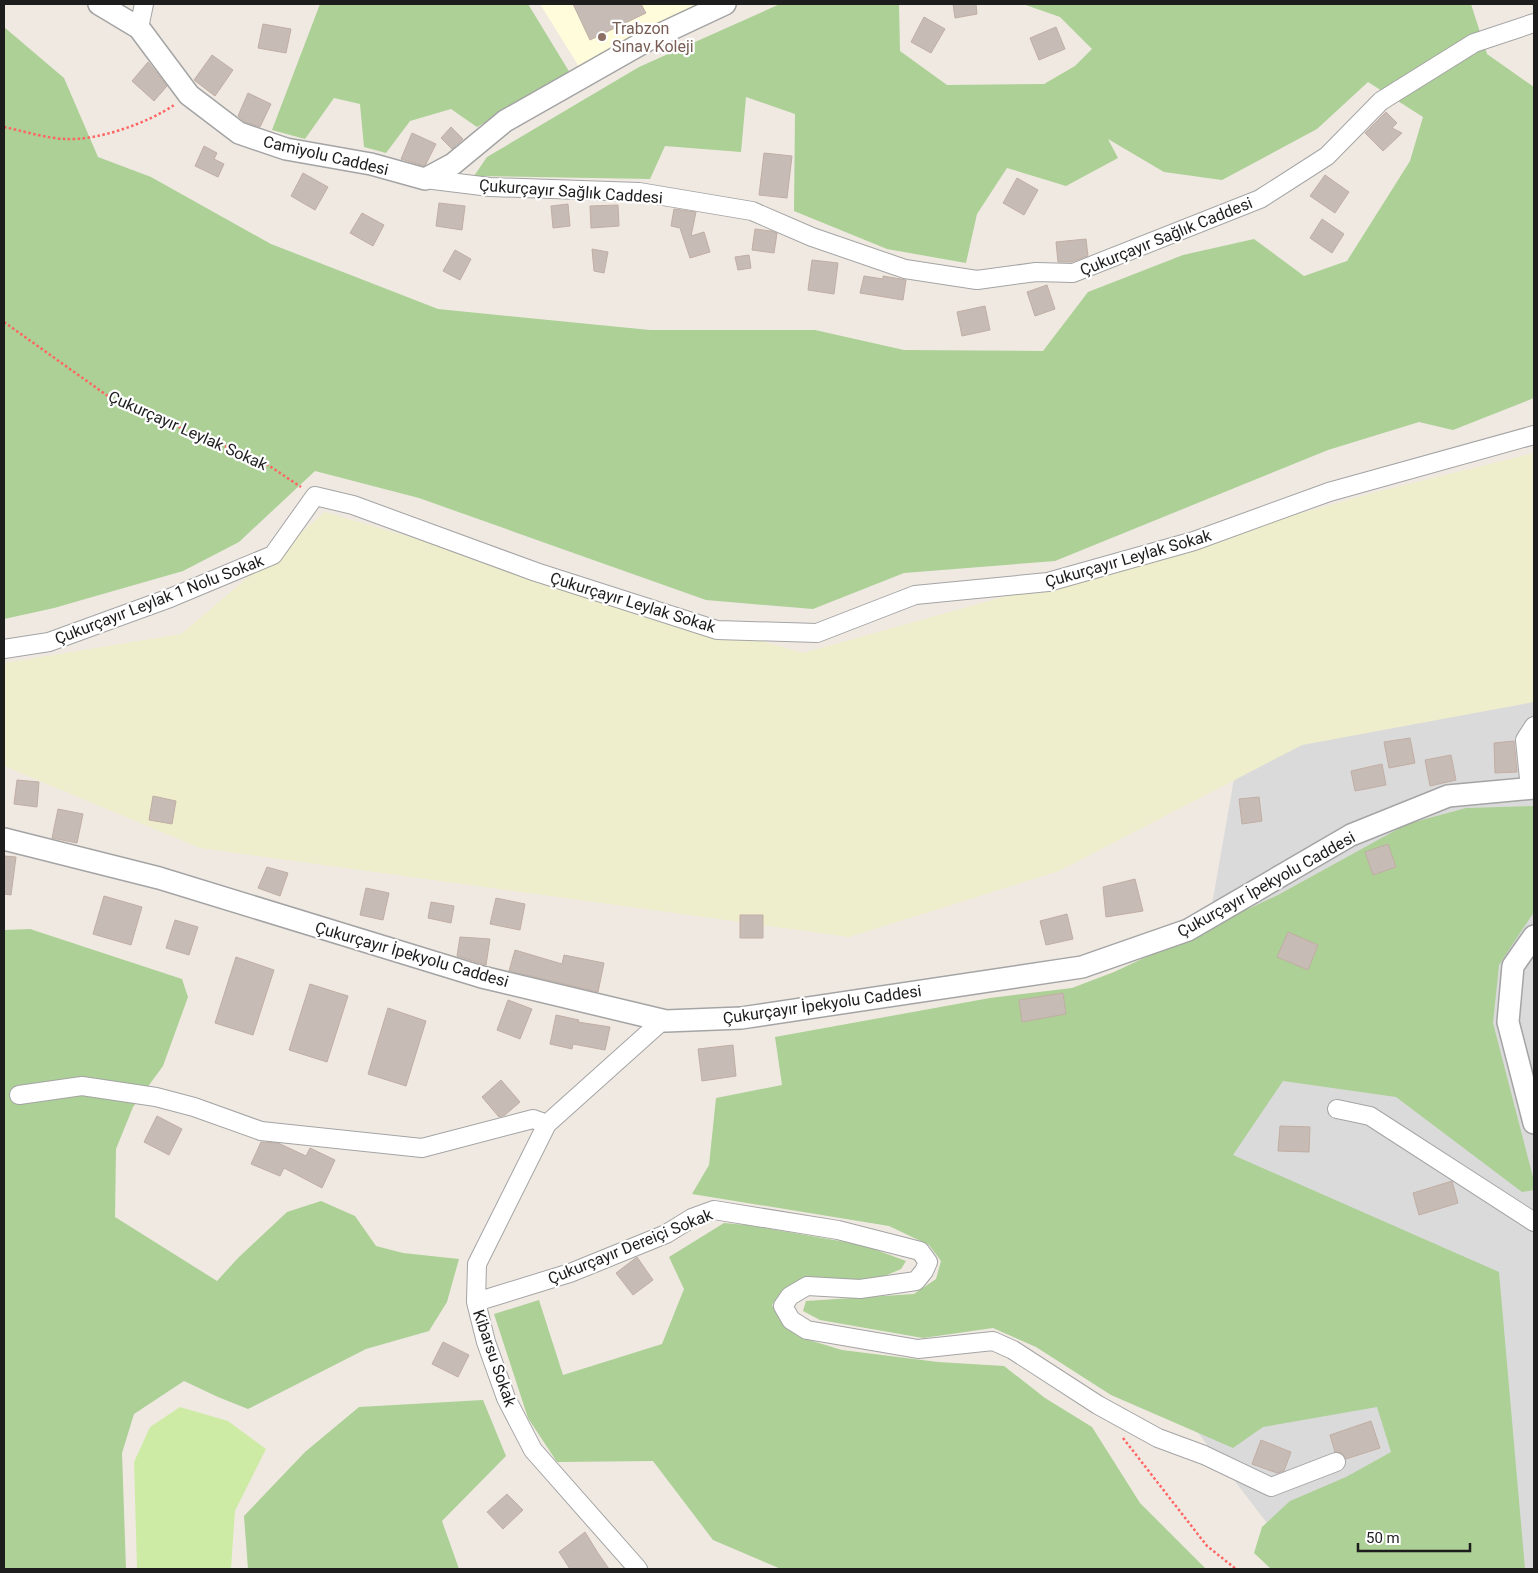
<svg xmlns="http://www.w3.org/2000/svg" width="1538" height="1573" viewBox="0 0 1538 1573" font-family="Roboto,sans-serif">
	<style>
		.residential { fill: #dbdada }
		.education { fill: #fffcdb }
		.farmland { fill: #efeecc }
		.grass { fill: #ceeba6 }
		.forest { fill: #acd095 }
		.building { fill: #c7bbb5; stroke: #c1aea4 }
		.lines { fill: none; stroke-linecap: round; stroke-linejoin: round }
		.minor-casing { stroke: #a4a4a4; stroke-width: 20 }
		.tertiary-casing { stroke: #a4a4a4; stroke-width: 24 }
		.path { stroke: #ff6563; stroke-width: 2.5; stroke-dasharray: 2.5 2.5; stroke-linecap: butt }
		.minor { stroke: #fff; stroke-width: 18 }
		.tertiary { stroke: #fff; stroke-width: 21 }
		.education-dot { fill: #8d6e63; stroke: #fff; stroke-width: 2 }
		.labels { text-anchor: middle; stroke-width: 4.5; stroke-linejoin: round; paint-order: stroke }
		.education-label { font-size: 16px; fill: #785e54; stroke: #fff; text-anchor: start }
		.street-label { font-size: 16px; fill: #1d1d1d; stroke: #fff }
	</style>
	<rect width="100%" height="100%" fill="#efe9e2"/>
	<path class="residential" d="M1534 634V1569H1302L1134 1349 1251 682Z"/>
	<path class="education" d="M540 4H706L581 70Z"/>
	<path class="farmland" d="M1534 453V702L1302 745 1059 871 849 937 200 848 4 766V663L181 634 325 512 803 653 1380 491Z"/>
	<path class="grass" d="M180 1407 228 1421 266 1449 235 1511 231 1569H137L134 1462 150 1427Z"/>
	<path class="forest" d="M320 4H528L570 73 477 127 451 109 410 121 386 153 364 147 360 104 334 98 305 139 272 130Z
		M780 4H899L900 51 947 85 1044 84 1075 66 1092 49 1060 17 1023 4H1471L1487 54 1534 87V398L1453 430 1419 422 1328 450 1055 561 904 573 813 609 706 600 419 498 315 471 239 542 183 571 54 608 4 619V27L64 78 98 157 151 177 271 244 438 309 650 330H815L904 350 1043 351 1088 292 1183 255 1254 239 1304 276 1347 261 1410 161 1423 117 1368 82 1317 129 1222 180 1164 172 1108 139 1118 158 1066 186 1007 168 977 214 966 263 887 249 794 211 795 114 746 97 741 152 665 146 650 179 474 176 487 157 639 67Z
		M1534 806V912L1499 965 1493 1023 1534 1181V1190L1522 1192 1396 1097 1283 1081 1233 1155 1499 1272 1525 1569H1271L1254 1553 1262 1527 1290 1501 1346 1477 1391 1452 1377 1407 1263 1427 1233 1448 1111 1395 1036 1347 993 1328 923 1338 820 1320 803 1311 806 1301 914 1294 936 1279 941 1261 929 1245 889 1226 692 1194 709 1165 716 1098 782 1085 775 1037 990 998 1072 988 1114 972 1278 895 1407 824 1466 808Z
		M30 929 182 979 188 997 163 1066 133 1107 116 1149 115 1217 217 1281 238 1258 287 1212 321 1201 355 1216 376 1246 403 1253 459 1259 447 1302 429 1331 366 1349 248 1409 218 1397 184 1381 134 1414 122 1453 126 1569H4V930Z
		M724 1223 747 1225 863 1245 906 1261 901 1269 875 1280 806 1281 783 1289 772 1305 781 1322 799 1337 842 1350 938 1362 1004 1366 1045 1398 1092 1427 1140 1503 1206 1569H781L713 1540 653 1461 557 1462 528 1418 494 1314 539 1300 563 1375 662 1344 684 1289 669 1257Z
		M483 1400 506 1456 442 1521 459 1569H248L244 1516 305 1452 359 1407Z"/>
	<path class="building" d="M573 4H641L646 13 590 40Z
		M953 4H976L977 14 955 18Z
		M924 17 945 29 931 53 911 42Z
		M263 24 291 29 286 53 258 48Z
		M1056 27 1065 49 1039 60 1030 38Z
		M212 55 233 70 215 96 194 80Z
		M148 62 167 86 154 101 132 81Z
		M248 93 271 104 260 127 245 122 238 116Z
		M1386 112 1397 123 1392 128 1402 133 1383 151 1365 133Z
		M451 127 463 139 452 149 441 138Z
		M412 133 436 144 426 164 424 166 401 159Z
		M204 146 217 153 214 159 224 164 218 177 195 166Z
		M764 153 792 156 787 198 759 195Z
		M303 173 328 187 315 210 291 196Z
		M1325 175 1349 192 1335 213 1310 196Z
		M1017 178 1038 190 1024 215 1003 203Z
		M439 203 465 206 462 230 436 226Z
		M568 204 570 226 553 228 551 206Z
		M618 205 619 226 591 228 590 206Z
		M674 209 696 212 691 236 704 232 710 252 690 258 680 228 671 226Z
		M362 213 384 225 373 246 350 233Z
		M1322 219 1344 234 1332 253 1310 238Z
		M755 229 771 231 777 233 774 253 752 250Z
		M1086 239 1088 256 1071 262H1058L1056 242Z
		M592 249 608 252 604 273 594 271Z
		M455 250 471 259 460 280 443 271Z
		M749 255 751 268 738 270 735 257Z
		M812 260 838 263 834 294 808 290Z
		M864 276 883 279V276L906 280 903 300 860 293Z
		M1047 285 1055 309 1035 316 1027 292Z
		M985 306 990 330 962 336 957 312Z
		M1410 738 1415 763 1389 768 1384 742Z
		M1514 741 1517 772 1495 773 1494 743Z
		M1451 755 1456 780 1430 786 1425 760Z
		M1382 764 1386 785 1355 791 1351 771Z
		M17 780 39 782 37 807 14 804Z
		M153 796 176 801 172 824 149 820Z
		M1259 797 1262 821 1242 824 1239 799Z
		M58 809 83 814 77 843 52 838Z
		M1388 844 1396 867 1373 875 1365 852Z
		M4 856 16 857 11 895 4 894Z
		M267 867 288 873 280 896 258 888Z
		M1135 879 1143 911 1106 917 1103 887Z
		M366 888 389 893 383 920 360 915Z
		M104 896 142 907 131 945 93 934Z
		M496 898 525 904 520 930 490 924Z
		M431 902 454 906 451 923 428 918Z
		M1067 914 1073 939 1046 945 1040 921Z
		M740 915H763V938H740Z
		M175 920 198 927 189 955 166 948Z
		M1288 932 1318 945 1308 970 1277 957Z
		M460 937 490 939 486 965 457 956Z
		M515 950 562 964 564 955 604 963 598 992 509 971Z
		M236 957 274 970 253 1035 215 1023Z
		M310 984 348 996 327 1062 289 1050Z
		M1063 993 1066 1014 1022 1022 1019 1000Z
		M508 1000 532 1009 520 1039 497 1030Z
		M388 1008 426 1021 406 1086 368 1074Z
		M556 1015 579 1020 578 1022 610 1027 605 1050 573 1044 572 1049 550 1044Z
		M733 1045 736 1076 702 1081 698 1049Z
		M501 1080 520 1102 505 1115 499 1117 482 1097Z
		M157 1116 182 1129 169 1155 144 1142Z
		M1280 1126 1310 1127 1309 1152 1278 1151Z
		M261 1142 278 1143 306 1156 310 1148 335 1160 322 1188 284 1168 280 1176 251 1164Z
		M1452 1181 1458 1203 1419 1215 1413 1193Z
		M637 1257 653 1280 633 1295 616 1273Z
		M443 1342 469 1355 458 1377 432 1364Z
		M1371 1421 1380 1448 1346 1459 1342 1453 1335 1452 1330 1435Z
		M1261 1440 1291 1452 1284 1471 1277 1473 1252 1464Z
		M507 1494 523 1510 503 1529 487 1512Z
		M585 1532 598 1553 609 1569H570L559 1552Z"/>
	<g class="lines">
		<defs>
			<path id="minor" d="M139 28 144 4
				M425 179 490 187 639 192 752 211 812 237 905 269 977 280 1036 272 1073 273 1260 199 1327 156 1381 101 1474 43 1534 23
				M4 649 49 642 170 598 273 555 315 496 353 505 536 572 717 630 817 633 915 595 1048 582 1194 541 1329 492 1534 435
				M1530 788 1525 740 1534 726
				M19 1095 82 1086 156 1097 194 1107 261 1131 422 1148 533 1119 547 1124
				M1337 1109 1370 1116 1534 1222
				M476 1302 570 1273 666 1234 692 1218 714 1210 838 1230 920 1251 928 1262 924 1271 916 1281 860 1289 807 1286 790 1296 783 1306 791 1320 807 1330 918 1349 993 1341 1013 1350 1098 1405 1158 1438 1204 1455 1271 1487 1336 1462
				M638 1569 533 1450 506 1398 486 1342 476 1302 477 1264 547 1124 663 1020"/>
			<path id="tertiary" d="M99 4 139 28 189 95 239 133 286 149 371 164 425 179 453 164 505 121 646 41 725 4
				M4 839 159 878 482 977 666 1021 741 1018 1082 967 1188 930 1351 835 1448 796 1534 788
				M1534 936 1513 966 1508 1022 1534 1123"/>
		</defs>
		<use href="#minor" class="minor-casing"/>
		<use href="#tertiary" class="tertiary-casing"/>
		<path class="path" d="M4 127C23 131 45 138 65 139 97 141 148 123 174 105
			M4 322 112 399 265 463 301 487
			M1123 1438 1207 1546 1236 1569"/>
		<use href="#minor" class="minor"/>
		<use href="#tertiary" class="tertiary"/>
	</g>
	<circle class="education-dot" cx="602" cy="37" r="5"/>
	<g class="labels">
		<g class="education-label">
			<text x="612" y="34">Trabzon<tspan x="612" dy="18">Sınav Koleji</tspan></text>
		</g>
		<g class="street-label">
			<text transform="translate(326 155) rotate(13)" y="6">Camiyolu Caddesi</text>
			<text transform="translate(571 191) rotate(4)" y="6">Çukurçayır Sağlık Caddesi</text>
			<text transform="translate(1166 236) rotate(-22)" y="6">Çukurçayır Sağlık Caddesi</text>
			<text transform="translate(188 430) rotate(24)" y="6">Çukurçayır Leylak Sokak</text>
			<text transform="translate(1128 558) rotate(-16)" y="6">Çukurçayır Leylak Sokak</text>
			<text transform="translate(159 599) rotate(-21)" y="6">Çukurçayır Leylak 1 Nolu Sokak</text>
			<text transform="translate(633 602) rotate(17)" y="6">Çukurçayır Leylak Sokak</text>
			<text transform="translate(1266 884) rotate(-29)" y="6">Çukurçayır İpekyolu Caddesi</text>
			<text transform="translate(412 954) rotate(16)" y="6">Çukurçayır İpekyolu Caddesi</text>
			<text transform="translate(822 1004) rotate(-8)" y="6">Çukurçayır İpekyolu Caddesi</text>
			<text transform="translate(630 1246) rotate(-22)" y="6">Çukurçayır Dereiçi Sokak</text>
			<text transform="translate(495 1358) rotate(71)" y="6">Kibarsu Sokak</text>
		</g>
	</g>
	<rect width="1538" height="1573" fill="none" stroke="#1d1d1d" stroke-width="10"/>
	<path d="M1358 1543v8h112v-8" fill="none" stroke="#1d1d1d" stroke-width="2.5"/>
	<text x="1366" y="1543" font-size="15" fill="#1d1d1d" stroke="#ffffff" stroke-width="4" paint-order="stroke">50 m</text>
</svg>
